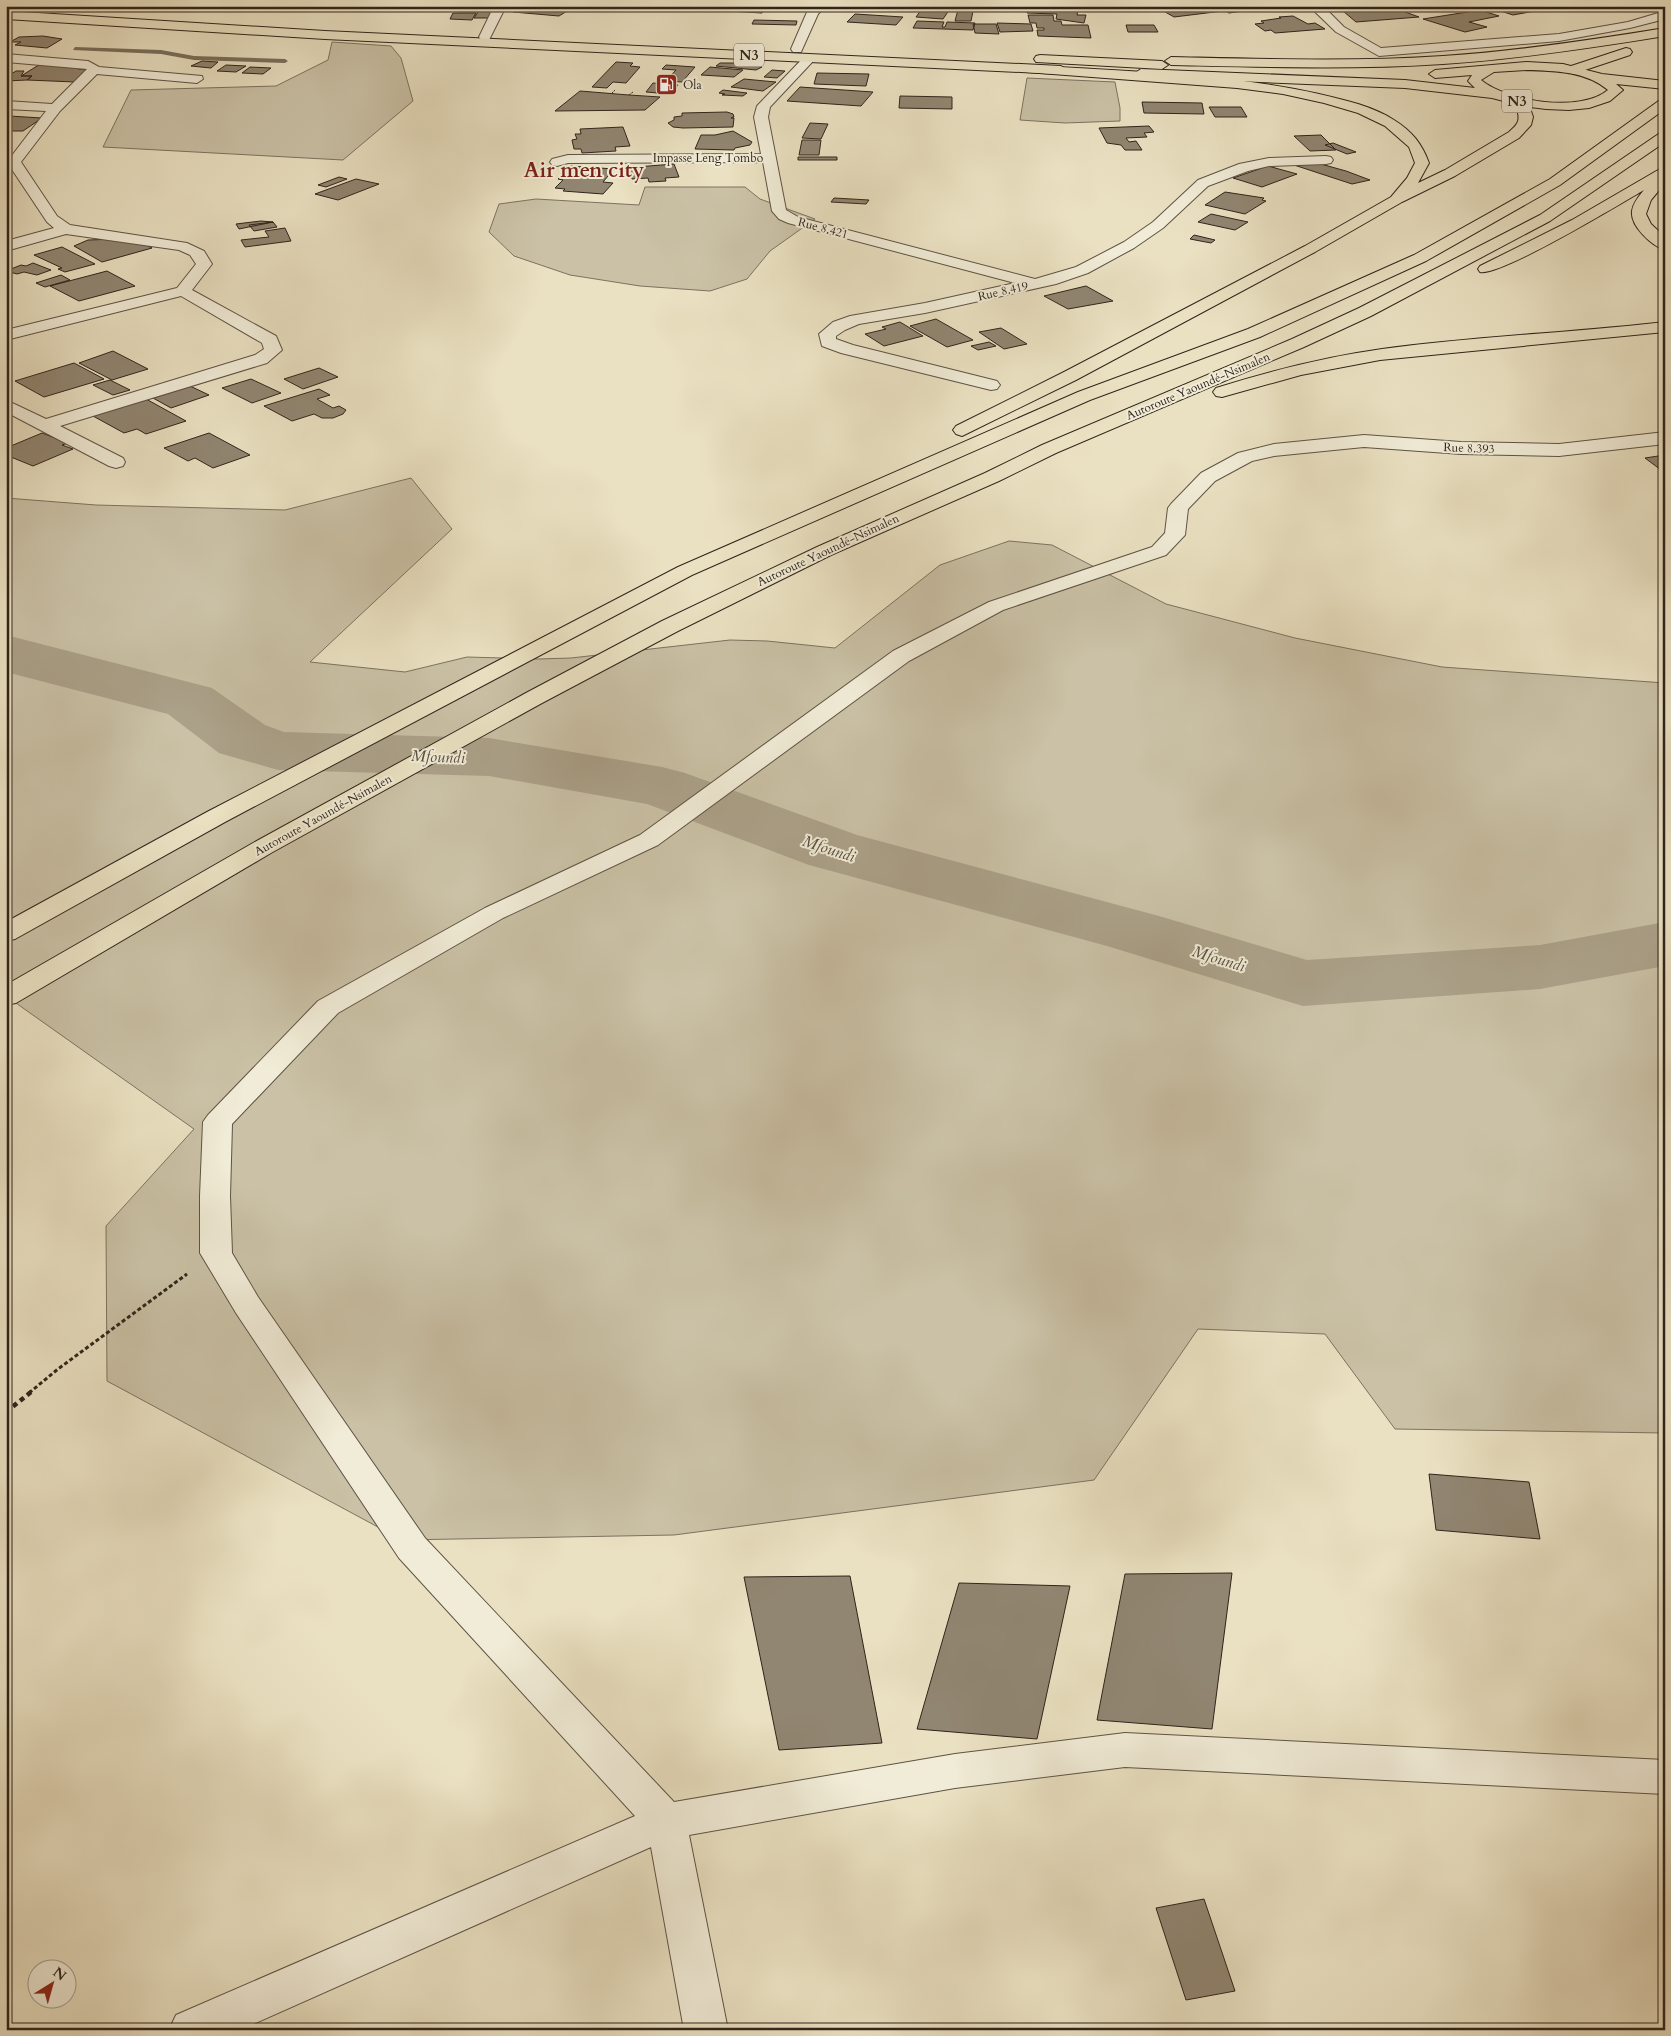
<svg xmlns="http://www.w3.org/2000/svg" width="1671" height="2036" viewBox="0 0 1671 2036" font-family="Cardo,serif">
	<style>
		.green { fill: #cac1a6; stroke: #7d7260 }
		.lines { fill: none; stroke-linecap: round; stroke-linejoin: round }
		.stream { fill: #7a6f5d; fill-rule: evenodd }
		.river { fill: #aba189; fill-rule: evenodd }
		.building { fill: #918672; stroke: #30241b }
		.minor-casing { stroke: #5e5345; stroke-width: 2 }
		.trunk-casing { stroke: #30241b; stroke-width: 2 }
		.motorway-casing { stroke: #30241b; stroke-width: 2 }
		.path-far2 { stroke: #30241b; stroke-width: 1; stroke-dasharray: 2 1; stroke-linecap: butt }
		.path-far1 { stroke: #30241b; stroke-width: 3; stroke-dasharray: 4 2.5; stroke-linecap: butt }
		.path { stroke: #30241b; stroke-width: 4.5; stroke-dasharray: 5 4; stroke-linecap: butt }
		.minor { fill: #f1ecd7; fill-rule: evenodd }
		.trunk { fill: #eae1c2; fill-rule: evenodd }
		.motorway { fill: #eae1c2; fill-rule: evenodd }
		.labels { text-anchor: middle; stroke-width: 4; stroke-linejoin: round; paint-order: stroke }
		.far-poi-label { font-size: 12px; fill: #30241b; stroke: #f1ecd7; text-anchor: start }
		.far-street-label { font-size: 12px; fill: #30241b; stroke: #f1ecd7 }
		.shield { fill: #f1ecd7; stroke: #6a6053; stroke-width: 1 }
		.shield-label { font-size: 14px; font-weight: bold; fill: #30241b }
		.water-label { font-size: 16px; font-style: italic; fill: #5b5042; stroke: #f1ecd7 }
		.far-town-label { font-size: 21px; font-weight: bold; fill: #7a1f14; stroke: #f1ecd7 }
	</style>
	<rect width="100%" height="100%" fill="#eae1c2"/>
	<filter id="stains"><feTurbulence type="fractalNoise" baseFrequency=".004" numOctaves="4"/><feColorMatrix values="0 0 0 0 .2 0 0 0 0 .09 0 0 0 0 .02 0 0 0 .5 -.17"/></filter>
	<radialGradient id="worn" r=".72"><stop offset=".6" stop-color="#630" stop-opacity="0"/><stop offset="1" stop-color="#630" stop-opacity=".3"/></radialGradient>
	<path class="green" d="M332 42 391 46 401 58 413 101 343 160 103 147 131 90 276 86 328 60Z
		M1027 78 1115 82 1120 108V121L1065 123 1020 120Z
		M645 187H745L760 199 815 219 770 251 747 279 710 291 640 286 570 275 514 256 489 232 499 204 536 199 639 205Z
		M411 478 452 529 310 662 405 672 467 657 538 659 571 658 730 640 767 641 835 648 940 565 1009 541 1052 545 1166 604 1295 638 1442 667 1665 683V1433L1395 1429 1325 1334 1198 1329 1094 1480 674 1535 402 1540 107 1381 106 1226 194 1129 6 996V498L96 505 285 510Z"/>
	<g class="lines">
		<path class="stream" d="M75 47 161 50 194 56 285 59 288 61 285 63 194 60 161 54 73 50Z"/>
		<path class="river" d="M6 635 212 688 265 725 284 732 489 738 662 767 685 773 857 835 1159 916 1307 960 1540 945 1665 922V966L1540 989 1303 1006 1107 946 809 865 647 804 489 776 278 770 219 753 168 714 6 672Z"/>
	</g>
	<path class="building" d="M461 6 500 7 494 18H474L478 12H457Z
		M523 6H551L572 8 559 16 513 12Z
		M601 6H644L640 9Z
		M644 6H753L767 7 762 13Z
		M869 6H913L909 10 867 8Z
		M924 6H952L943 19 916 17Z
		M959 6H974L971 21H955Z
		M1029 6H1079L1077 15H1086L1084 23 1056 19 1057 14 1027 13V10H1030L1031 7Z
		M1043 6H1090L1089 11 1042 9Z
		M1172 6H1214L1223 11 1174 17 1160 9 1174 8Z
		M1217 6H1233L1243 11 1229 13Z
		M1273 6H1312L1314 7 1277 10Z
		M1341 6H1373L1375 8 1344 10Z
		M1485 6H1520L1535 11 1513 15Z
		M1397 9 1419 17 1356 22 1343 11Z
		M1480 10 1499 16 1469 22 1487 27 1465 32 1423 19Z
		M453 13H476L472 20 450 19Z
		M855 14 903 17 896 25 847 22Z
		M1028 15H1053L1054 21H1061L1062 25H1088L1091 38 1038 36 1037 30H1044V28H1037L1036 23H1030Z
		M1293 16 1308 24 1315 23 1325 29 1275 33 1271 30 1265 31 1255 24 1264 23 1261 21 1281 18 1279 17Z
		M754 20 797 21 796 25 752 24Z
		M917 21 944 22 942 27H945L947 22 975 23 973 30 913 28Z
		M997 23 1031 24 1033 31 1000 32Z
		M973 24H996L999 34 975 33Z
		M1126 25H1154L1158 32H1128Z
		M43 36 62 39 47 48 15 45 21 42H10L19 37Z
		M202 61 218 62 211 68 191 66Z
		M616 62 633 63 630 66 640 67 626 83 613 82 607 88 592 87Z
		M42 63 80 67 78 69H90L75 82 27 80 32 76H21Z
		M720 63H734L762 67 756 70 716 66Z
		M226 65 246 66 236 72 217 71Z
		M666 65 695 67 682 82 666 81 676 70 662 69Z
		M250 67 271 68 263 74 242 73Z
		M710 67 743 70 734 77 701 75Z
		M772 70 785 71 777 78 764 77Z
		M16 71H24L21 76H32L27 80 6 81V77Z
		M817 73 869 74 866 86 814 84Z
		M744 79 776 82 763 91 731 87Z
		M653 83 678 85 670 94 646 92Z
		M800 87 873 92 861 106 787 101Z
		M723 90 747 93 743 96 722 95 725 94 719 93Z
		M580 91 629 95 660 97 645 110 555 111Z
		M900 96 952 97V109L899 108Z
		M1142 102 1202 103 1204 114 1144 113Z
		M1209 107H1241L1247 117H1215Z
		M727 112 733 114 734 117 731 118H734L733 127 683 128 673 127 668 123 674 120V117L682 116V113Z
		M9 116 42 118 23 131H6V118Z
		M810 123 828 124 821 139 802 138Z
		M1149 126 1154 132 1144 133 1147 137 1126 138 1129 142 1136 141 1142 150H1125L1121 145 1107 143 1099 128Z
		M623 127 630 146 615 147 616 151 582 153 581 149H574L572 140 577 139 575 134H581L580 129Z
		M733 131 752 142 750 145 735 148 734 150 695 149 701 135H715Z
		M1321 135 1336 150 1310 151 1294 136Z
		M802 140H821L819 155H799Z
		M1333 143 1356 152 1347 154 1325 145Z
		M798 157H837V160H798Z
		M1310 161 1346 171 1370 180 1352 184 1294 165Z
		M674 164 679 177 665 178 666 181 649 182 648 178 632 179 630 172H625L624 168Z
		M571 166 614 169 603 182 613 183 603 194 563 191 565 189 555 188 563 180 558 179Z
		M1268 166 1297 174 1262 187 1233 178Z
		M339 177 347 179 326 187 318 185Z
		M356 179 379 184 338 200 315 194Z
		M1225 192 1264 198 1262 200 1266 201 1245 214 1205 205Z
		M834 198 869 200 866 204 831 202Z
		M1211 214 1248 222 1235 230 1198 222Z
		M261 221 273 222 239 229 236 224Z
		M273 222 277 227 254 231 249 225Z
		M285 228 291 241 245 247 241 240 269 237 265 231Z
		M1194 235 1215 240 1211 243 1190 239Z
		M118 239H135L152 248 102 262 74 246 88 240Z
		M62 247 95 264 65 272 58 269 62 268 34 255Z
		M33 263 51 270 37 275 24 272 17 274 6 271 21 265 26 266Z
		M107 271 135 286 79 301 50 286Z
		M61 275 70 280 45 287 36 283Z
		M1086 286 1113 301 1068 309 1044 296Z
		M936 319 973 340 947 347 910 326Z
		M900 322 923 336 884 346 865 334 886 329 882 327Z
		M1001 328 1027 344 1004 349 979 332Z
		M989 342 996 346 978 350 971 346Z
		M113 351 148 369 112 380 79 363Z
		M74 363 104 379 44 397 15 381Z
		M319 368 338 377 303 389 284 379Z
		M251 379 281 393 252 403 222 388Z
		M110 380 130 390 113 395 93 385Z
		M190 386 209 395 171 408 153 398Z
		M319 389 330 395 317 399 333 408 339 406 346 410 343 414 333 418H322L314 414 292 421 264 406Z
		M146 399 186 421 146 434 137 429 124 433 93 416Z
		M42 433 68 443 62 445 73 449 33 466 6 455V448Z
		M209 433 250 455 213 468 195 458 188 461 164 448Z
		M1665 455V473L1645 458Z
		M1429 1474 1529 1482 1540 1539 1436 1530Z
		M1232 1573 1212 1729 1097 1720 1125 1574Z
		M850 1576 882 1743 779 1750 744 1577Z
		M959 1583 1070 1586 1037 1739 917 1729Z
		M1204 1899 1235 1991 1186 2000 1156 1908Z"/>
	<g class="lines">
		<defs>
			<path id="minor" d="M494 6H506L489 40H481L479 37Z
				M813 6H826L818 14 801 52H793L791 49 807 12Z
				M1309 6H1323L1344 27 1381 48 1559 34 1628 22 1665 11V19L1630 28 1559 41 1379 56 1336 32Z
				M6 54 88 61 99 67 202 76 203 79 197 83 97 74 60 111 21 162 57 216 70 225 187 243 204 251 212 264 192 290 276 336 282 350 267 363 60 426 123 458 125 462 123 466 116 468 109 466 6 412V400L46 419 255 355 264 349 262 343 181 296 6 340V330L177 288 196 264 190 255 179 250 66 234 6 251V241L54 228 47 222 7 162 46 111 6 109V101L52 104 87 69 6 62Z
				M810 54 816 58 770 107 768 117 786 210 798 217 1035 279 1076 267 1124 242 1153 222 1198 180 1239 164 1269 158 1326 156 1331 157 1333 160 1331 163 1326 164 1269 166 1248 171 1208 186 1163 228 1134 248 1088 273 1056 284 925 313 859 324 845 330 836 336V339L853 345 997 381 1000 385 997 389 991 390 841 353 822 346 819 334 833 322 850 316 925 303 1015 283 788 223 779 219 772 211 763 162 568 163 557 166 552 165 550 162 552 159 568 155 761 154 754 117 757 106 806 55Z
				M1665 432V444L1559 456 1461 454 1364 447 1274 456 1252 461 1215 481 1188 509 1185 535 1166 555 1003 610 909 661 658 845 503 918 338 1013 232 1124 230 1196 232 1253 258 1297 425 1538 674 1802 955 1754 1125 1733 1665 1760V1794L1125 1767 955 1788 689 1835 728 2030H684L651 1847 240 2030H169L176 2015 635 1816 399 1558 236 1313 200 1253V1196L203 1122 208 1115 318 1001 485 908 640 835 893 651 989 602 1152 547 1165 533 1168 508 1171 504 1201 473 1238 453 1274 444 1364 435 1461 442 1559 444Z"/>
			<path id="trunk" d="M6 11 325 31 1061 66 1067 70 1061 74 325 39 6 19Z
				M1040 55 1162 61 1168 65 1162 69 1036 62 1034 59 1036 56Z
				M1527 62 1563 64 1602 74 1665 81V89L1616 84 1623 90 1610 101 1589 108 1569 110 1546 109 1523 106 1492 98 1405 88 1141 77 1135 73 1141 69 1405 80 1475 88 1468 81 1472 75 1435 78 1429 74 1435 70ZM1527 70C1555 71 1586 71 1608 90 1581 113 1508 102 1481 80L1494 72Z"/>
			<path id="motorway" d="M1665 28V36C1591 48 1518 59 1443 64 1353 70 1262 67 1171 65L1165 61 1171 57C1262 59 1353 62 1443 56 1518 51 1591 40 1665 28Z
				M1626 48 1630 49 1632 52 1630 55 1573 74 1567 70 1568 67Z
				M1030 65C1126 72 1225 73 1319 94 1345 100 1372 106 1394 120 1412 131 1422 144 1429 163L1418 183 1445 170 1509 132C1517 125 1521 121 1517 110L1502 100 1504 97H1514L1530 108 1533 117 1531 125 1519 138 1455 176 1402 202 1315 252 1076 380 962 436 956 434 953 430 956 426 1064 372 1305 246 1391 197 1407 178 1415 163 1409 147 1385 126 1358 113 1324 103 1283 94 1237 88 1026 72 1024 69 1026 66Z
				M1665 99V109L1560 185 1426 261 1260 337 1090 400 692 575 225 822 15 939 6 941V922L207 812 678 567 1078 392 1248 329 1414 255 1550 179 1660 100Z
				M1665 132V142L1550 221 1371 316 1304 347 1056 453 999 481 831 555 678 631 542 703 271 853 16 1003 6 1005V985L253 843 526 693 662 621 817 547 985 473 1042 445 1292 339 1359 308 1540 215 1660 133Z
				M1665 166V183L1651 200 1646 214 1651 224 1665 237V250C1652 246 1630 226 1632 211 1633 203 1639 196 1644 190 1620 204 1500 277 1480 272L1478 269 1480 266 1572 220Z
				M1665 322V332L1380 360 1301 375 1222 397 1216 396 1213 392 1216 388C1270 371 1325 357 1382 349 1476 336 1571 333 1665 322Z"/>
		</defs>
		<use href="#minor" class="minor-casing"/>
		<use href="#trunk" class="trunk-casing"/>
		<use href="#motorway" class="motorway-casing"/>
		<path class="path-far2" d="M1138 7 1145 6
			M612 93 615 90
			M629 95 633 92"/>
		<path class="path-far1" d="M29 1393 58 1369 187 1274"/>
		<path class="path" d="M6 1412 31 1392"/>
		<use href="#minor" class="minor"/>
		<use href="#trunk" class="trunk"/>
		<use href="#motorway" class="motorway"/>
	</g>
	<defs>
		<symbol id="fuel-square" viewBox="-11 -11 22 22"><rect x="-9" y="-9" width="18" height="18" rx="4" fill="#8f2418" stroke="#f1ecd7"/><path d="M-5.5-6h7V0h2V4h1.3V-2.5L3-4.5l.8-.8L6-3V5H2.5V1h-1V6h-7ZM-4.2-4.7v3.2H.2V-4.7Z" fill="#fff"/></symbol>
	</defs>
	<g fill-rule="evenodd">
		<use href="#fuel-square" x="654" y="72" width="25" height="25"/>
	</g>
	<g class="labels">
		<g class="far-poi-label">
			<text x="683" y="89">Ola</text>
		</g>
		<g class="far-street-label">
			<text x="708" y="162">Impasse Leng Tombo</text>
			<text transform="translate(823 228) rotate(15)" y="4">Rue 8.421</text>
			<text transform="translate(1003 291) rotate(-13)" y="4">Rue 8.419</text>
			<text transform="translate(1198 386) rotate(-23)" y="4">Autoroute Yaoundé-Nsimalen</text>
			<text transform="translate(1469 448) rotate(2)" y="4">Rue 8.393</text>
			<text transform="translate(828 550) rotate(-25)" y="4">Autoroute Yaoundé-Nsimalen</text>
			<text transform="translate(323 815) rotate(-29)" y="4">Autoroute Yaoundé-Nsimalen</text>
		</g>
		<g class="shield">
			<rect x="734" y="43.5" width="30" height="23" rx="4"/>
			<rect x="1502" y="89.5" width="30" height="23" rx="4"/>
		</g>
		<g class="shield-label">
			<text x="749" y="60">N3</text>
			<text x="1517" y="106">N3</text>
		</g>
		<g class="water-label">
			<text transform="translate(438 756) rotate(2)" y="6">Mfoundi</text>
			<text transform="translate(829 848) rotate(18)" y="6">Mfoundi</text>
			<text transform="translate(1219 958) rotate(17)" y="6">Mfoundi</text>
		</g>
		<g class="far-town-label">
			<text x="584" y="177">Air men city</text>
		</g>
	</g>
	<rect width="1671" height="2036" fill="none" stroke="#eae1c2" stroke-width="25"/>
	<rect x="8" y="8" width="1656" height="2021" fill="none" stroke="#30241b" stroke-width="2.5"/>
	<rect x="12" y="12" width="1646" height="2011" fill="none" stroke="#30241b"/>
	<g transform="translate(52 1984) rotate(37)"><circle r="24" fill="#f1ecd7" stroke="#a49c8c"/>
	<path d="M0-4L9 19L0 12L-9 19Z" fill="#8f2418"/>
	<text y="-8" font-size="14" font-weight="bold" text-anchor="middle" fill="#30241b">N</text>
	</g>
	<rect width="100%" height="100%" filter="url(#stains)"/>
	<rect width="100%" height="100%" fill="url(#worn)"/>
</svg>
